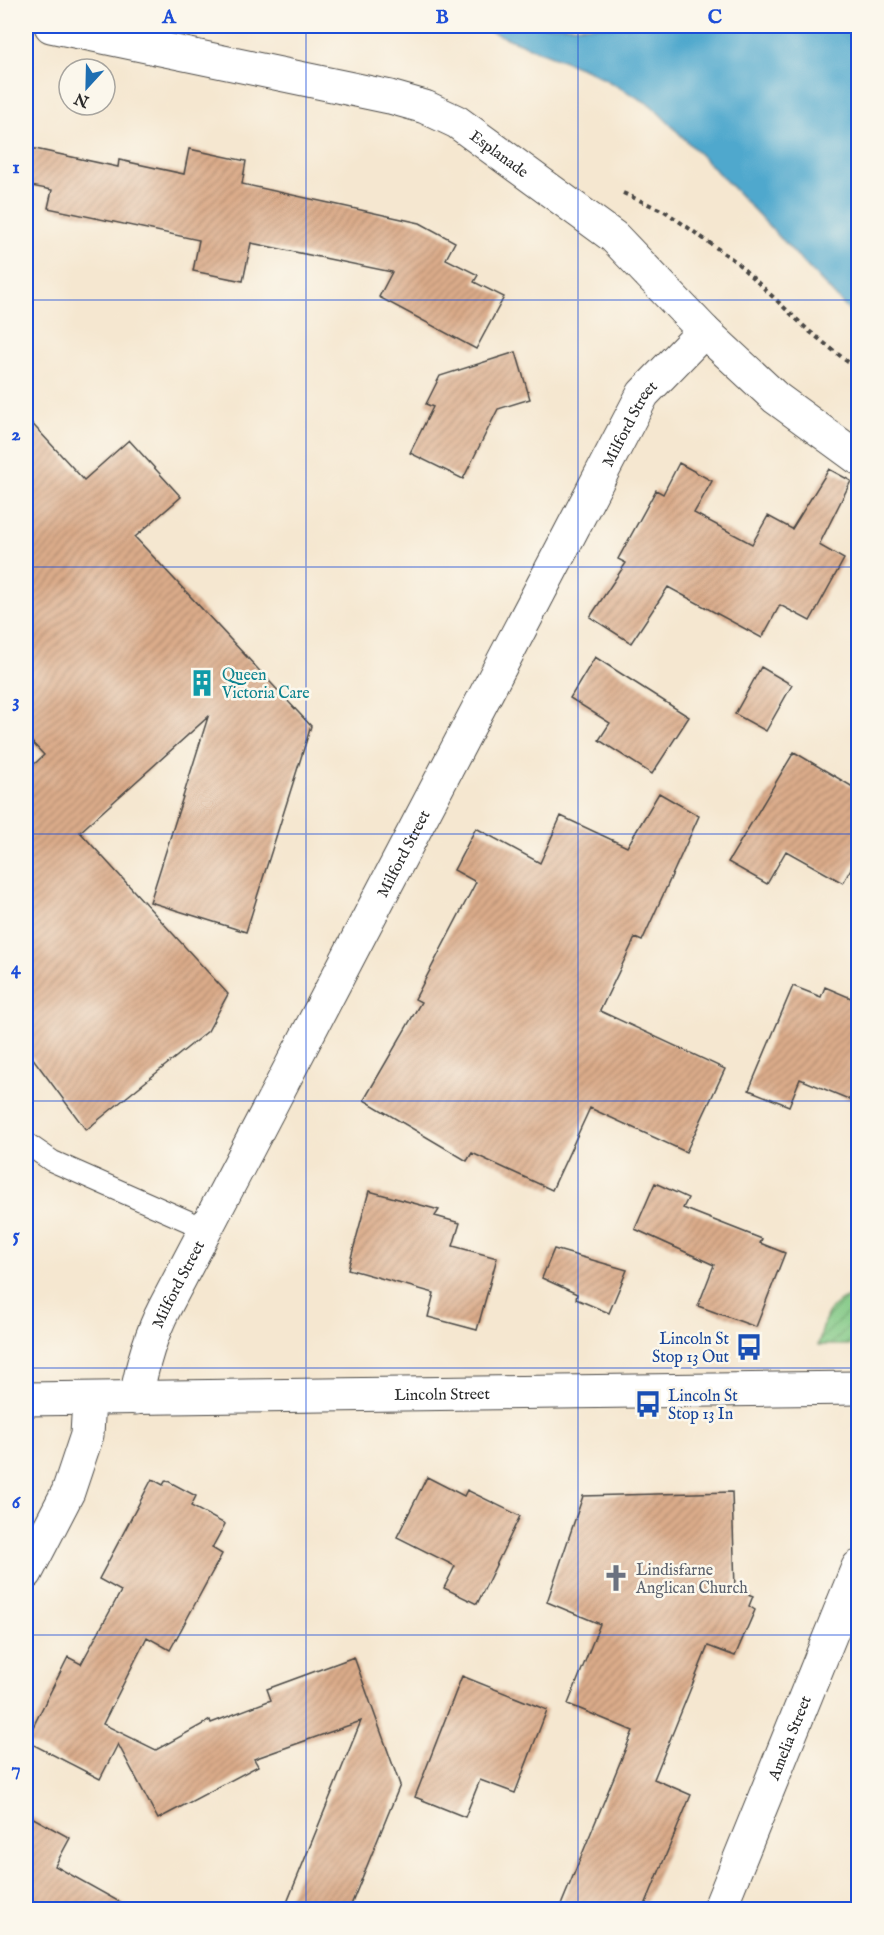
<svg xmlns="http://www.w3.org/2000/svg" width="884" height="1935" viewBox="0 0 884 1935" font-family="'IM FELL English',serif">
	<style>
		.garden { fill: url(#garden-furrows); stroke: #567a58; stroke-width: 1.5 }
		.water { fill: #50a8cd; stroke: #3e6a7c; stroke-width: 1.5 }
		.building { fill: url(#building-hatch) }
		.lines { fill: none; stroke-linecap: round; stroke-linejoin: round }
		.lane-casing { stroke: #494744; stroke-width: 23 }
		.street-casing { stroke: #494744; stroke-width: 35 }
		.path { stroke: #494744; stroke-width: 4; stroke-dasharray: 4.5 4.5; stroke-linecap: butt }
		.lane { stroke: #fff; stroke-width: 21 }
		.street { stroke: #fff; stroke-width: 33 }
		.grid { fill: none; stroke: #1d4ed8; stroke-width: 1.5; stroke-opacity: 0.55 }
		.labels { text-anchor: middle; stroke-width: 5; stroke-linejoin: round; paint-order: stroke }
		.street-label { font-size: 16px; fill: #2b2b2b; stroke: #fbf7ec }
		.culture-label { font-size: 16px; fill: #0d838f; stroke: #fbf7ec; text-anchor: start }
		.transit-label { font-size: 16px; fill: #164399; stroke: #fbf7ec; text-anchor: end }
		.worship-label { font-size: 16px; fill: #5b616d; stroke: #fbf7ec; text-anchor: start }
		.neatline { fill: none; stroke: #1d4ed8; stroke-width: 2 }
		.grid-label { font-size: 20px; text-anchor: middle; font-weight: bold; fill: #1d4ed8 }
	</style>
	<defs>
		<pattern id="garden-furrows" width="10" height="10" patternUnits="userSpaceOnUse" patternTransform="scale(1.5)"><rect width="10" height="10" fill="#80c884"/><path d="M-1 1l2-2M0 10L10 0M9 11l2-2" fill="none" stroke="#69a36c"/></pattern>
		<pattern id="building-hatch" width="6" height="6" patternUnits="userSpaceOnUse" patternTransform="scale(1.5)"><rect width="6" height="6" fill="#dbac8a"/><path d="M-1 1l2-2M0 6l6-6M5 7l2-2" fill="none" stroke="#b28c71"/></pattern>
	</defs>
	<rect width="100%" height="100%" fill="#fbf7ec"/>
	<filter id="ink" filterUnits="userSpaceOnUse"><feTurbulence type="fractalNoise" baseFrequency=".0167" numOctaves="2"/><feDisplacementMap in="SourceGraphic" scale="12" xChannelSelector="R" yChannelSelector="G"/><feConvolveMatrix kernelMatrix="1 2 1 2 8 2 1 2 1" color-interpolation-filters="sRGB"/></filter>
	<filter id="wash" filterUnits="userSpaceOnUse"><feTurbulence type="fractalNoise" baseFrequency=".008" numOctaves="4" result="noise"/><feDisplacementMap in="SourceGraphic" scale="24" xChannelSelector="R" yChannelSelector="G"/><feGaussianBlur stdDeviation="1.35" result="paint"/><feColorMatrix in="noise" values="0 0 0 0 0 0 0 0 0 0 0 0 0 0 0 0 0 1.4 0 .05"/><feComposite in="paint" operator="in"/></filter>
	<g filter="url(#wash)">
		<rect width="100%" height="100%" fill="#f5e7d0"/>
		<path class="garden" d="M858 1294V1345H818C826 1316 826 1302 858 1294Z"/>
		<path class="water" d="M476 26H858V320L734 189 651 105 590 71Z"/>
		<g id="blocks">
			<path class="building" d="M26 147 118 167 119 160 184 174 189 149 246 161 242 184 420 223 455 242 446 259 478 275 474 282 504 297 476 349 379 297 392 272 251 243 243 281 193 271 199 240 48 208 52 190 26 185Z
				M516 352 530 399 498 409 463 479 410 453 433 407 426 404 440 376Z
				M26 417 84 480 129 440 181 497 135 537 311 726 246 932 150 902 208 717 80 832 228 994 208 1031 86 1130 26 1049V772L44 755 26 736Z
				M679 463 712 481 694 513 752 544 768 516 792 529 829 469 851 481 819 545 844 559 810 621 780 605 762 638 668 587 631 643 590 617 626 563 618 559 656 490 663 494Z
				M595 657 689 717 652 774 599 740 610 723 570 698Z
				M761 667 792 685 766 731 735 714Z
				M794 752 858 790V856L843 883 786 851 767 884 728 862Z
				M659 793 699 816 642 941 635 938 600 1011 725 1069 686 1152 590 1108 552 1190 472 1153 467 1161 364 1100 421 1002 415 999 476 882 454 870 476 828 540 863 561 816 627 847Z
				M793 986 821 997 825 987 858 1001V1081L851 1100 800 1079 789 1106 749 1090Z
				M655 1183 688 1198 683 1208 762 1239 760 1243 785 1253 756 1327 698 1306 714 1265 635 1229Z
				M369 1191 439 1210 435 1216 460 1223 453 1246 497 1258 477 1330 428 1317 434 1293 348 1269Z
				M554 1249 627 1270 609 1313 576 1299 577 1294 542 1278Z
				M427 1477 464 1496 467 1490 520 1516 477 1604 444 1588 455 1566 397 1537Z
				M152 1479 163 1485 166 1480 196 1496 191 1506 225 1524 212 1548 222 1554 170 1650 147 1637 103 1724 156 1750 210 1720 211 1723 271 1700 267 1689 354 1657 400 1785 349 1910H284L361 1721 254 1759 258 1766 158 1819 118 1744 100 1779 26 1741 68 1657 81 1664 121 1591 99 1579Z
				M732 1492 735 1589 753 1596 749 1606 755 1610 735 1656 708 1646 654 1779 691 1795 643 1910H559L633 1731 568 1704 600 1624 547 1602 583 1496Z
				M462 1676 547 1710 515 1793 480 1780 465 1817 415 1797Z
				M26 1814 70 1838 55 1866 134 1910H26Z"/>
		</g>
	</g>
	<g filter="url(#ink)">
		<use href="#blocks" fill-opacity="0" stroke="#494744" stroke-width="1.5"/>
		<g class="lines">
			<defs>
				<path id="lane" d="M26 1143 52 1161 206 1229"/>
				<g id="street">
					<path id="s1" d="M51 26 390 97 425 107 457 122 614 237 704 331 776 398 858 458"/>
					<path id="s2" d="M136 1398C142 1365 150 1336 165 1307L643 394 704 331"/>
					<path id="s3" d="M26 1399 858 1388"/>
					<path d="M26 1573 68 1492 87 1435 89 1399"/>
					<path id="s4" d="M719 1910 858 1567"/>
				</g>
			</defs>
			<use href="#lane" class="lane-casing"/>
			<use href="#street" class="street-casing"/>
			<path class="path" d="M623 193 666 212 735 261 809 331 858 370"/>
			<use href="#lane" class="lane"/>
			<use href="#street" class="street"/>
		</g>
	</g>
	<path class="grid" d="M306 26V1910M578 26V1910M26 300H858M26 567H858M26 834H858M26 1101H858M26 1368H858M26 1635H858"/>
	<defs>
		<symbol id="building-bare" viewBox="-9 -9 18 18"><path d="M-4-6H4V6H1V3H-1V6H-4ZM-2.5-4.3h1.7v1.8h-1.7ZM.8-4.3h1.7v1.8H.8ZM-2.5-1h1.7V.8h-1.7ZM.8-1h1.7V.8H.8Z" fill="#0f9aa8" stroke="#fbf7ec" stroke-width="2.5" paint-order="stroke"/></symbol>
		<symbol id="bus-bare" viewBox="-9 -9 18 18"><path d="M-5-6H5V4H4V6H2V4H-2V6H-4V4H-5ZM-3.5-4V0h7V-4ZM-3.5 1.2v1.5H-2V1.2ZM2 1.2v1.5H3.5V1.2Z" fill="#1a4fb4" stroke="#fbf7ec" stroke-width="2.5" paint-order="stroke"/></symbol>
		<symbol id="church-bare" viewBox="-9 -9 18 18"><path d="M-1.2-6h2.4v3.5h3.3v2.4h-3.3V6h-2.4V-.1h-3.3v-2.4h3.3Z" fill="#6b7280" stroke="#fbf7ec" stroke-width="2.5" paint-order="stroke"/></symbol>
	</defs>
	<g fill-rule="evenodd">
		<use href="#building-bare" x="183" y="664" width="38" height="38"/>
		<use href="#bus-bare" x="730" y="1328" width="38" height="38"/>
		<use href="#bus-bare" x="629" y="1385" width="38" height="38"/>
		<use href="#church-bare" x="597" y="1559" width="38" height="38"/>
	</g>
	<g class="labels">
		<g class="street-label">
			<text dy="6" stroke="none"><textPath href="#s1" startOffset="471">Esplanade</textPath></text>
			<text dy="6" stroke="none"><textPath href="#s2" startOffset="1094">Milford Street</textPath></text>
			<text dy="6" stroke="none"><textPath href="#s2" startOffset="608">Milford Street</textPath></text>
			<text dy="6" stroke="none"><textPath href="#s2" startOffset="122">Milford Street</textPath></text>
			<text dy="6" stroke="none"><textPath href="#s3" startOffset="416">Lincoln Street</textPath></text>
			<text dy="6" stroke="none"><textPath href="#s4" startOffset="186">Amelia Street</textPath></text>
		</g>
		<g class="culture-label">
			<text x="222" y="680">Queen<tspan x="222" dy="18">Victoria Care</tspan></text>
		</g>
		<g class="transit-label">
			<text x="729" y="1344">Lincoln St<tspan x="729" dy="18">Stop 13 Out</tspan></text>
			<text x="668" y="1401" text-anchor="start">Lincoln St<tspan x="668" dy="18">Stop 13 In</tspan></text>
		</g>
		<g class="worship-label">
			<text x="636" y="1575">Lindisfarne<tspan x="636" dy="18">Anglican Church</tspan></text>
		</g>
	</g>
	<rect width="884" height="1935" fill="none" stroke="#fbf7ec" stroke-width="66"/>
	<g transform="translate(87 87) rotate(202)"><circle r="28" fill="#fbf7ec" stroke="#a8a59f" stroke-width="1.5"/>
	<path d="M0-4.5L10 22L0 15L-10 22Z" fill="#1f6fb2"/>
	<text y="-9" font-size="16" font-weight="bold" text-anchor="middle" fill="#2b2b2b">N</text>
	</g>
	<rect x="33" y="33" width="818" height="1869" class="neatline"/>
	<g class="grid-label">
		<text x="169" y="23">A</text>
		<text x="442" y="23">B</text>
		<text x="715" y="23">C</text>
		<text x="16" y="173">1</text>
		<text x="16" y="440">2</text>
		<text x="16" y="707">3</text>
		<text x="16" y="974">4</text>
		<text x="16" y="1241">5</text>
		<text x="16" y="1508">6</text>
		<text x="16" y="1775">7</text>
	</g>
</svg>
